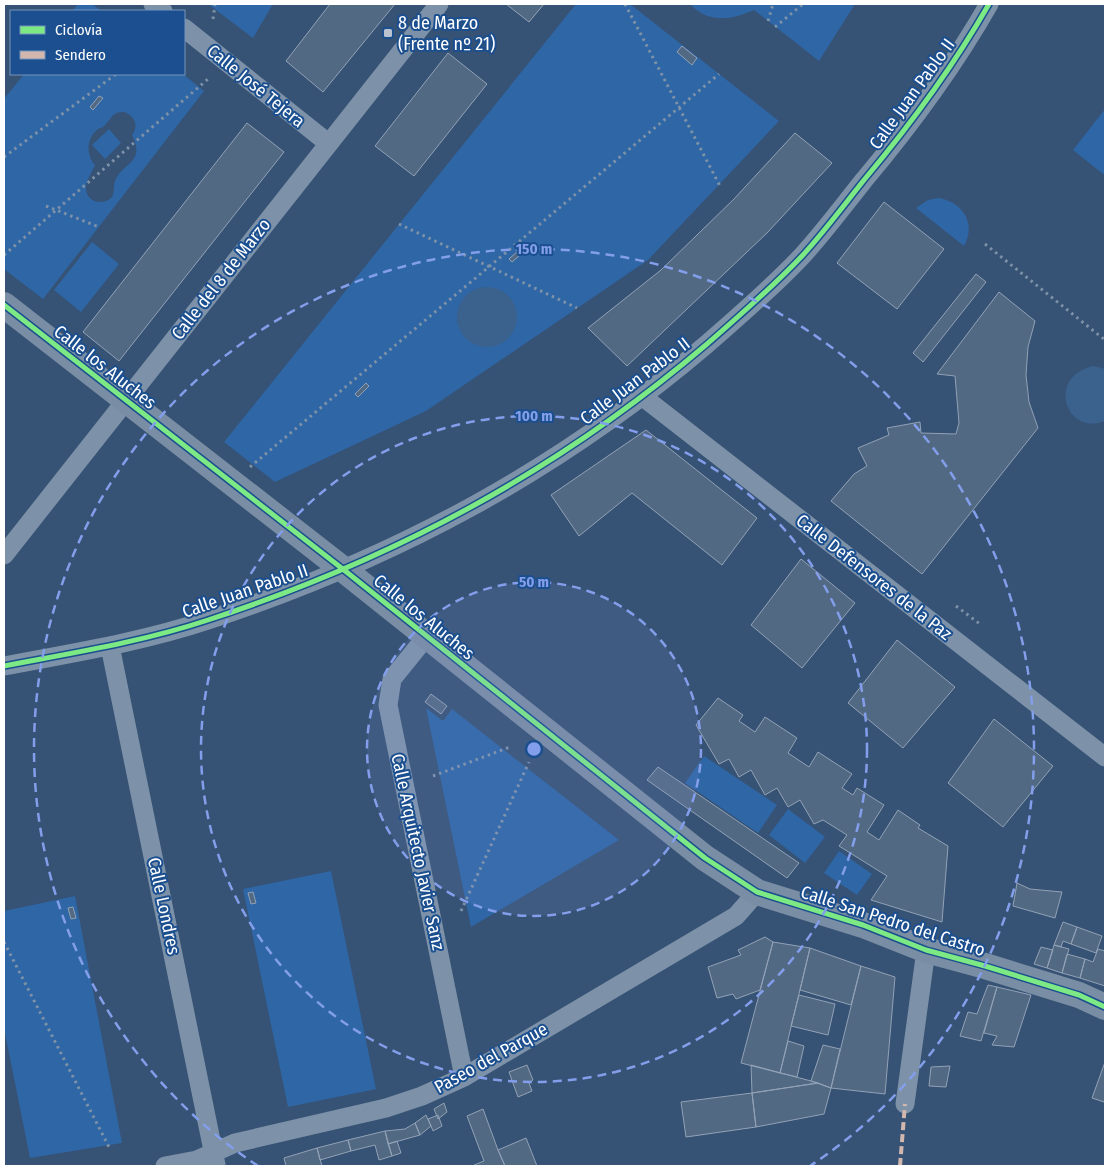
<svg xmlns="http://www.w3.org/2000/svg" width="1109" height="1170" viewBox="0 0 1109 1170" font-family="'Fira Sans Condensed',sans-serif">
	<style>
		.green { fill: #2f66a5; fill-rule: evenodd }
		.water { fill: #3b618d }
		.building { fill: #526984; stroke: #92a2b6 }
		.lines { fill: none; stroke-linecap: round; stroke-linejoin: round }
		.path { stroke: #7d92a8; stroke-width: 3; stroke-dasharray: 2.5 4; stroke-linecap: butt }
		.street { stroke: #7d92a8; stroke-width: 19 }
		.secondary { stroke: #798da4; stroke-width: 26 }
		.quiet { stroke: #d1b7ad; stroke-width: 4; stroke-dasharray: 8 4; stroke-linecap: butt }
		.cycleway-casing { stroke: #1b4f8f; stroke-width: 8 }
		.cycleway { stroke: #7ce984; stroke-width: 5 }
		.ring { fill: none; stroke: #839eea; stroke-width: 2.5; stroke-dasharray: 9 6 }
		.poi-dot { fill: #b9c2ce; stroke: #1b4f8f; stroke-width: 2 }
		.labels { text-anchor: middle; stroke-width: 4; stroke-linejoin: round; paint-order: stroke }
		.poi-label { font-size: 18px; fill: #fff; stroke: #1b4f8f; text-anchor: start }
		.street-label { font-size: 18px; fill: #fff; stroke: #1b4f8f }
		.centre { fill: #839eea; stroke: #1b4f8f; stroke-width: 2.5 }
		.ring-label { font-size: 15px; text-anchor: middle; font-weight: bold; fill: #839eea; stroke: #1b4f8f; stroke-width: 4; stroke-linejoin: round; paint-order: stroke }
	</style>
	<rect width="100%" height="100%" fill="#365274"/>
	<path class="green" d="M78 4H92L102 11H72Z
		M208 4H273L253 38Z
		M576 4H630L779 121 648 260 426 411 275 482 224 442ZM476 289 515 308C518 326 512 338 495 346L457 322C457 307 462 297 476 289Z
		M690 4H855L819 61 754 10C732 20 708 24 690 4Z
		M24 74H183L204 91 43 299 4 269V99ZM124 112C135 116 139 126 132 135 146 163 123 162 115 181 113 186 115 191 112 197 104 206 86 203 86 188 86 181 92 172 95 165 86 155 86 138 98 129 102 127 103 128 105 125 112 118 112 112 124 112Z
		M1105 109V173L1103 174 1073 150Z
		M109 129 121 143 105 159 92 145Z
		M939 198C962 202 977 223 964 246L916 208 928 200Z
		M92 242 119 264 81 312 54 290Z
		M426 708 443 721 452 709 619 840 471 927Z
		M704 756 777 805 758 833 685 783Z
		M788 809 825 837 805 863 769 835Z
		M839 851 872 874 857 895 824 873Z
		M331 871 376 1089 288 1107 243 889Z
		M75 896 122 1143 30 1158 4 1028V911Z"/>
	<path class="water" d="M457 317a30 30 0 1 1 60 0a30 30 0 1 1-60 0Z
		M1094 366 1105 369V421C1066 437 1045 376 1094 366Z"/>
	<path class="building" d="M330 4H395L323 92 286 61Z
		M506 4H544L529 22Z
		M682 46 697 58 692 65 677 52Z
		M448 53 487 84 414 176 375 146Z
		M99 96 103 98 93 110 90 107Z
		M247 123 284 152 119 361 83 332Z
		M795 133 832 163 767 233 627 366 588 328 661 270 734 199Z
		M884 202 944 249 897 309 837 263Z
		M518 251 520 255 512 262 509 259Z
		M976 274 986 282 923 362 913 353Z
		M999 292 1035 321 1028 347 1026 375 1029 402 1038 428 922 574 831 501 854 474 867 466 858 448 889 435 887 428 920 422 921 433 956 434 959 423 955 376 937 374Z
		M366 383 369 386 358 397 355 394Z
		M646 430 757 518 722 565 632 493 579 536 551 495Z
		M801 559 855 603 802 668 751 625Z
		M897 640 955 687 903 748 848 703Z
		M431 694 447 706 441 714 425 702Z
		M718 698 743 715 739 721 755 732 765 717 797 738 788 753 809 767 818 752 852 774 842 788 853 795 857 788 884 805 867 832 879 840 898 810 920 825 918 828 948 846 942 922 871 900 887 876 839 846 847 835 823 820 814 824 800 800 788 807 777 788 765 795 751 770 739 777 729 759 719 764 696 725Z
		M994 719 1053 766 1003 827 948 783Z
		M658 767 799 863 787 878 647 780Z
		M1017 883 1030 889 1062 892 1055 918 1013 906Z
		M253 892 256 903 251 904 248 893Z
		M73 907 76 918 71 919 68 908Z
		M1063 922 1077 927 1071 944 1063 941 1061 947 1054 945Z
		M1077 927 1102 936 1096 953 1071 944Z
		M765 937 773 942 760 990 736 999 733 994 717 998 708 967 741 955 738 950Z
		M773 942 810 948 780 1073 741 1063Z
		M1054 945 1069 949 1062 973 1047 968Z
		M1041 947 1053 950 1047 968 1034 964Z
		M810 948 861 966 851 1005 800 990Z
		M1098 949 1105 951V986L1080 978 1085 959 1093 962Z
		M1067 954 1085 959 1080 978 1062 973Z
		M861 966 895 977 885 1094 831 1088Z
		M988 985 997 987 981 1041 960 1036 968 1012 977 1014Z
		M997 987 1031 995 1014 1047 992 1045 997 1036 984 1033Z
		M799 995 835 1004 828 1035 791 1026Z
		M788 1041 804 1046 797 1077 780 1073Z
		M823 1045 840 1049 831 1088 811 1081Z
		M1105 1062V1100L1104 1102 1092 1098Z
		M527 1065 533 1080 529 1083 532 1091 518 1097 509 1072Z
		M751 1065 811 1081 818 1083 752 1093Z
		M950 1066 946 1087 929 1086 931 1067Z
		M818 1083 831 1088 824 1114 756 1127 752 1093Z
		M752 1093 756 1127 686 1137 681 1102Z
		M444 1103 447 1112 438 1119 434 1109Z
		M483 1109 498 1150 505 1166H472L484 1161 467 1116Z
		M426 1115 431 1126 420 1135 415 1123Z
		M438 1115 442 1126 433 1131 428 1119Z
		M415 1123 420 1135 388 1144 385 1131 405 1129Z
		M385 1131 392 1156 379 1160 375 1145 351 1151 348 1140Z
		M526 1138 537 1166H505L498 1150Z
		M348 1140 351 1151 320 1160 317 1148Z
		M397 1141 401 1153 392 1156 388 1144Z
		M317 1148 322 1166H286L284 1158Z"/>
	<g class="lines">
		<path class="path" d="M625 4 720 186
			M213 19 215 4
			M768 21 773 4
			M775 27 803 4
			M4 157 116 74
			M46 206 99 227
			M399 224 577 308
			M985 244 1105 340
			M4 255 208 79
			M250 467 719 74
			M956 606 980 624
			M433 776 510 747
			M461 911 529 762
			M4 942 110 1149"/>
		<path class="street" d="M153 4 163 11
			M184 28 328 143
			M643 397 1105 757
			M4 555 439 4
			M426 637 392 679 388 705 464 1077
			M110 646 216 1165
			M4 666C72 653 142 642 208 620 394 559 558 471 707 344 739 316 773 287 802 256 824 232 844 205 864 180 911 124 953 67 989 4
			M905 1104 926 950
			M165 1166 197 1160 235 1143 386 1108 422 1096 464 1077 736 916 757 892"/>
		<path class="secondary" d="M4 305 344 570 705 858 757 892 863 925 926 950 985 966 1079 995 1105 1007"/>
		<path class="quiet" d="M900 1166 905 1104"/>
		<defs>
			<path id="cycleway" d="M4 305 344 570 705 858 757 892 863 925 926 950 985 966 1079 995 1105 1007
				M4 666C72 653 142 642 208 620 394 559 558 471 707 344 739 316 773 287 802 256 824 232 844 205 864 180 911 124 953 67 989 4"/>
		</defs>
		<use href="#cycleway" class="cycleway-casing"/>
		<use href="#cycleway" class="cycleway"/>
	</g>
	<circle cx="534" cy="749" r="167" fill="#839eea" fill-opacity=".12"/>
	<g class="ring">
		<circle cx="534" cy="749" r="167"/>
		<circle cx="534" cy="749" r="333"/>
		<path d="M258 1166A500 500 0 1 1 810 1166"/>
	</g>
	<rect class="poi-dot" x="383" y="28" width="10" height="10" rx="2.5"/>
	<g class="labels">
		<g class="poi-label">
			<text x="398" y="29">8 de Marzo<tspan x="398" dy="21">(Frente nº 21)</tspan></text>
		</g>
		<g class="street-label">
			<text transform="translate(256 86) rotate(39)" y="6">Calle José Tejera</text>
			<text transform="translate(912 94) rotate(-54)" y="6">Calle Juan Pablo II</text>
			<text transform="translate(221 279) rotate(-52)" y="6">Calle del 8 de Marzo</text>
			<text transform="translate(105 367) rotate(38)" y="6">Calle los Aluches</text>
			<text transform="translate(635 381) rotate(-37)" y="6">Calle Juan Pablo II</text>
			<text transform="translate(874 577) rotate(38)" y="6">Calle Defensores de la Paz</text>
			<text transform="translate(245 591) rotate(-19)" y="6">Calle Juan Pablo II</text>
			<text transform="translate(424 617) rotate(39)" y="6">Calle los Aluches</text>
			<text transform="translate(418 852) rotate(78)" y="6">Calle Arquitecto Javier Sanz</text>
			<text transform="translate(164 906) rotate(78)" y="6">Calle Londres</text>
			<text transform="translate(893 921) rotate(18)" y="6">Calle San Pedro del Castro</text>
			<text transform="translate(491 1058) rotate(-29)" y="6">Paseo del Parque</text>
		</g>
	</g>
	<circle cx="534" cy="749" r="8" class="centre"/>
	<g class="ring-label">
		<text x="534" y="254">150 m</text>
		<text x="534" y="421">100 m</text>
		<text x="534" y="587">50 m</text>
	</g>
	<rect width="1109" height="1170" fill="none" stroke="#ffffff" stroke-width="10"/>
	<rect x="10" y="10" width="175" height="65" fill="#1b4f8f" stroke="#7695bc"/>
	<rect x="20" y="26" width="25" height="8" fill="#7ce984" stroke="#7695bc"/>
	<text x="55" y="35" font-size="15" fill="#ffffff">Ciclovía</text>
	<rect x="20" y="51" width="25" height="8" fill="#d1b7ad" stroke="#7695bc"/>
	<text x="55" y="60" font-size="15" fill="#ffffff">Sendero</text>
</svg>
